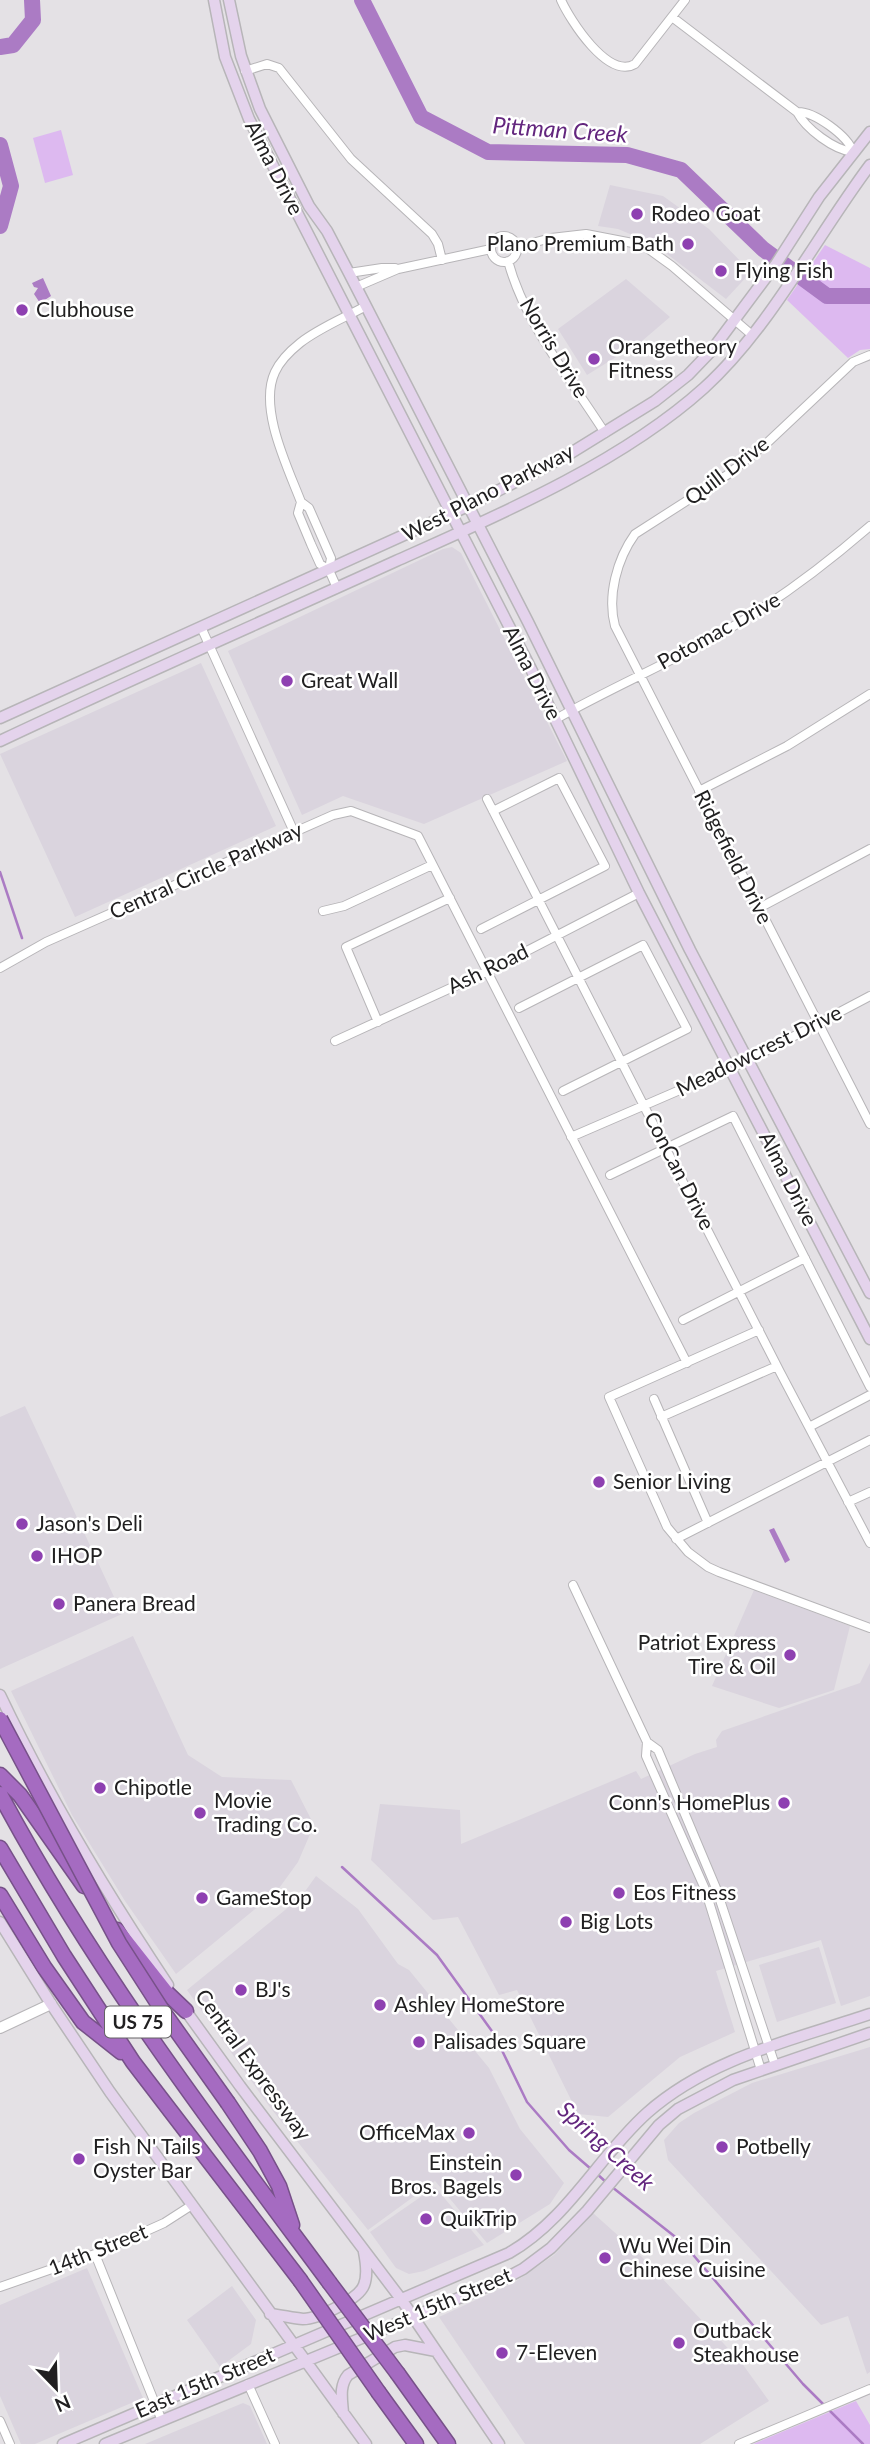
<svg xmlns="http://www.w3.org/2000/svg" width="870" height="2444" viewBox="0 0 870 2444" font-family="Lato,sans-serif">
	<style>
		.built { fill: #dad4de }
		.green { fill: #ddb9f0 }
		.water { fill: #ab7bc4 }
		.lines { fill: none; stroke-linecap: round; stroke-linejoin: round }
		.stream { stroke: #ab7bc4; stroke-width: 2.5 }
		.river { stroke: #ab7bc4; stroke-width: 16 }
		.minor-casing { stroke: #b7b5b8; stroke-width: 10 }
		.tertiary-casing { stroke: #b7b5b8; stroke-width: 12 }
		.secondary-casing { stroke: #b7b5b8; stroke-width: 13 }
		.motorway-casing { stroke: #775189; stroke-width: 17 }
		.minor { stroke: #fff; stroke-width: 8 }
		.tertiary { stroke: #fff; stroke-width: 10 }
		.secondary { stroke: #e4d3ec; stroke-width: 10 }
		.motorway { stroke: #a56bc1; stroke-width: 14 }
		.motorway-bridge-casing { stroke: #775189; stroke-width: 17; stroke-linecap: butt }
		.motorway-bridge { stroke: #a56bc1; stroke-width: 14 }
		.poi-dot { fill: #8e40b1; stroke: #fff; stroke-width: 2.5 }
		.labels { text-anchor: middle; stroke-width: 5; stroke-linejoin: round; paint-order: stroke }
		.shield { fill: #fff; stroke: #646364; stroke-width: 2 }
		.shield-label { font-size: 19px; font-weight: bold; fill: #212021 }
		.street-label { font-size: 21px; fill: #212021; stroke: #fff }
		.poi-label { font-size: 21px; fill: #212021; stroke: #fff; text-anchor: start }
		.water-label { font-size: 23px; font-style: italic; fill: #63267e; stroke: #fff }
	</style>
	<rect width="100%" height="100%" fill="#e4e1e5"/>
	<path class="built" d="M610 185 663 196 709 229 751 272 726 299 654 244 618 229 598 226Z
		M626 279 670 317 642 341 587 375 558 329Z
		M452 547 461 553 567 761 424 824 343 796 302 815 228 651 443 549Z
		M201 663 276 826 75 917 0 754Z
		M25 1406 122 1614 0 1669V1417Z
		M754 1590 850 1626 834 1690 779 1708 712 1686Z
		M133 1636 188 1755 222 1777 291 1780 314 1825 298 1862 277 1891 176 1974 125 1901 72 1815 11 1691Z
		M870 1663V1996L841 2006 821 1940 716 1971 735 2032 680 2057 608 2117 578 2114 517 1990 499 1995 458 1917 433 1920 371 1860 380 1804 460 1810 461 1844 636 1771 641 1779 695 1754 717 1747 716 1740 722 1731 860 1683Z
		M316 1876 358 1909 398 1964 409 1970 489 2068 520 2129 564 2183 550 2204 487 2243 435 2181 368 2230 269 2106 187 1990 301 1897Z
		M819 1947 836 2003 777 2022 759 1965Z
		M870 2047V2372L867 2374 848 2316 821 2325 668 2160 664 2140 679 2123 694 2113 752 2083Z
		M435 2187 484 2245 424 2271 409 2274 396 2268 370 2232Z
		M593 2213 642 2257 741 2362 769 2401 700 2444H525L439 2317 515 2282 554 2255Z
		M87 2268 143 2398 35 2444H21L0 2396V2305Z
		M232 2286 256 2320 251 2344 220 2367 187 2320Z
		M243 2403 250 2406 267 2444H145Z"/>
	<path class="green" d="M61 130 73 175 45 183 33 138Z
		M825 245 870 268V349L860 350 848 358 787 300Z
		M856 2401 870 2425V2444H753Z"/>
	<path class="water" d="M43 278 51 296 40 303 34 294 38 288 34 287 32 283Z
		M774 1528 790 1560 785 1563 769 1530Z"/>
	<g class="lines">
		<path class="stream" d="M0 872 22 938
			M342 1867 437 1955 494 2034 527 2102 569 2150 591 2169
			M596 2173 607 2183
			M612 2187 683 2243 803 2384 863 2444"/>
		<path class="river" d="M362 0 421 117 488 152 627 155 681 170 763 249 827 296H870
			M0 47 13 45 33 20 32 0
			M0 145 11 186 0 226"/>
		<defs>
			<path id="minor" d="M561 0C570 20 608 80 635 64L685 0
				M672 17 797 112C806 129 834 150 853 152 848 136 814 111 797 112
				M245 71 267 64 279 68 351 159 432 234 438 244 442 260
				M491 249a13 13 0 1 1 26 0a13 13 0 1 1-26 0Z
				M517 247 551 238 586 234 643 245 672 266 752 335
				M508 261C525 324 570 378 605 433
				M349 273 382 268H395
				M356 287 398 269 491 249
				M870 355 853 362 768 442 727 475 635 534C617 559 607 596 615 626L870 1124
				M301 502C288 468 258 408 275 372 280 361 290 351 300 343 319 328 344 318 366 306
				M301 502 309 508 331 558 329 570 320 564 311 544 298 513Z
				M329 570 337 588
				M201 627 294 832
				M556 719C612 687 672 662 727 630 779 600 825 565 870 526
				M699 791 787 746 870 694
				M487 799 780 1372 870 1543
				M759 908 870 849
				M323 911 344 906 432 865
				M481 929 605 866 559 778 493 811
				M0 968 46 942 333 815 351 811 418 836 687 1363
				M519 1008 643 945 687 1029 563 1091
				M378 1022 346 947 450 898
				M335 1041 488 971 639 893
				M571 1137 747 1061 870 996
				M610 1175 733 1116 870 1387
				M683 1320 805 1258
				M759 1330 609 1397 667 1527 688 1552 708 1567 719 1572 870 1628
				M654 1399 708 1523
				M661 1417 777 1366
				M809 1427 870 1395
				M848 1502 870 1492
				M676 1539 870 1440
				M573 1585 647 1742 658 1750 716 1888 775 2065
				M647 1742 646 1756 705 1889 761 2070
				M95 2254 162 2421
				M0 2287 95 2254 164 2223 192 2205
				M248 2384 275 2444
				M0 2421 10 2444
				M739 2444 870 2389"/>
			<path id="tertiary" d="M0 2028 51 2004"/>
			<path id="secondary" d="M214 0 225 57 249 119 531 669 639 893 870 1339
				M229 0 241 56 260 109 309 206 327 231 349 273 528 622 690 950 870 1293
				M0 718 468 506 566 456 655 401 688 375 712 350 776 264 819 197 870 132
				M0 741C131 679 264 621 396 561 497 516 621 463 704 388 770 328 816 237 870 165
				M0 1695C48 1796 106 1892 168 1985
				M0 1922 51 2004 110 2092 366 2444
				M183 2007 240 2086 401 2299 499 2444
				M270 2314C281 2315 292 2318 303 2319 318 2319 359 2299 364 2285 368 2275 366 2262 364 2252
				M343 2413C342 2399 339 2386 348 2375L395 2347 405 2345 436 2351
				M63 2444 509 2253C568 2219 598 2157 647 2113 709 2058 793 2040 870 2014
				M105 2444 500 2281 523 2269 551 2248 587 2211 659 2125 678 2109 733 2080 870 2033"/>
			<path id="motorway" d="M0 1775 20 1795 84 1886
				M0 1794C94 1970 211 2123 329 2282
				M0 1848 64 1956 133 2062 300 2280
				M0 1895 44 1967 83 2022 121 2052
				M117 1930 165 1991 186 2011
				M228 2103 260 2151 279 2186 292 2225
				M398 2374 448 2444
				M379 2393 416 2444"/>
		</defs>
		<use href="#minor" class="minor-casing"/>
		<use href="#tertiary" class="tertiary-casing"/>
		<use href="#secondary" class="secondary-casing"/>
		<use href="#motorway" class="motorway-casing"/>
		<use href="#minor" class="minor"/>
		<use href="#tertiary" class="tertiary"/>
		<use href="#secondary" class="secondary"/>
		<use href="#motorway" class="motorway"/>
		<defs>
			<path id="motorway-bridge" d="M0 1719 119 1943 164 2013 228 2103
				M300 2280 379 2393
				M329 2282 398 2374"/>
		</defs>
		<use href="#motorway-bridge" class="motorway-bridge-casing"/>
		<use href="#motorway-bridge" class="motorway-bridge"/>
	</g>
	<g class="poi-dot">
		<circle cx="637" cy="214" r="7"/>
		<circle cx="688" cy="244" r="7"/>
		<circle cx="721" cy="271" r="7"/>
		<circle cx="22" cy="310" r="7"/>
		<circle cx="594" cy="359" r="7"/>
		<circle cx="287" cy="681" r="7"/>
		<circle cx="599" cy="1482" r="7"/>
		<circle cx="22" cy="1524" r="7"/>
		<circle cx="37" cy="1556" r="7"/>
		<circle cx="59" cy="1604" r="7"/>
		<circle cx="790" cy="1655" r="7"/>
		<circle cx="100" cy="1788" r="7"/>
		<circle cx="784" cy="1803" r="7"/>
		<circle cx="200" cy="1813" r="7"/>
		<circle cx="619" cy="1893" r="7"/>
		<circle cx="202" cy="1898" r="7"/>
		<circle cx="566" cy="1922" r="7"/>
		<circle cx="241" cy="1990" r="7"/>
		<circle cx="380" cy="2005" r="7"/>
		<circle cx="419" cy="2042" r="7"/>
		<circle cx="469" cy="2133" r="7"/>
		<circle cx="722" cy="2147" r="7"/>
		<circle cx="79" cy="2159" r="7"/>
		<circle cx="516" cy="2175" r="7"/>
		<circle cx="426" cy="2219" r="7"/>
		<circle cx="605" cy="2258" r="7"/>
		<circle cx="679" cy="2343" r="7"/>
		<circle cx="502" cy="2353" r="7"/>
	</g>
	<g class="labels">
		<rect class="shield" x="105" y="2006.5" width="66" height="31" rx="5"/>
		<g class="shield-label">
			<text x="138" y="2029">US 75</text>
		</g>
		<g class="street-label">
			<text transform="translate(274 168) rotate(63)" y="7">Alma Drive</text>
			<text transform="translate(554 348) rotate(59)" y="7">Norris Drive</text>
			<text transform="translate(727 471) rotate(-37)" y="7">Quill Drive</text>
			<text transform="translate(488 493) rotate(-27)" y="7">West Plano Parkway</text>
			<text transform="translate(719 631) rotate(-29)" y="7">Potomac Drive</text>
			<text transform="translate(532 673) rotate(63)" y="7">Alma Drive</text>
			<text transform="translate(733 857) rotate(63)" y="7">Ridgefield Drive</text>
			<text transform="translate(206 871) rotate(-24)" y="7">Central Circle Parkway</text>
			<text transform="translate(488 969) rotate(-26)" y="7">Ash Road</text>
			<text transform="translate(759 1051) rotate(-26)" y="7">Meadowcrest Drive</text>
			<text transform="translate(679 1171) rotate(63)" y="7">ConCan Drive</text>
			<text transform="translate(788 1179) rotate(63)" y="7">Alma Drive</text>
			<text transform="translate(253 2065) rotate(54)" y="7">Central Expressway</text>
			<text transform="translate(98 2250) rotate(-22)" y="7">14th Street</text>
			<text transform="translate(438 2305) rotate(-23)" y="7">West 15th Street</text>
			<text transform="translate(205 2383) rotate(-23)" y="7">East 15th Street</text>
		</g>
		<g class="poi-label">
			<text x="651" y="221">Rodeo Goat</text>
			<text x="674" y="251" text-anchor="end">Plano Premium Bath</text>
			<text x="735" y="278">Flying Fish</text>
			<text x="36" y="317">Clubhouse</text>
			<text x="608" y="354">Orangetheory<tspan x="608" dy="24">Fitness</tspan></text>
			<text x="301" y="688">Great Wall</text>
			<text x="613" y="1489">Senior Living</text>
			<text x="36" y="1531">Jason's Deli</text>
			<text x="51" y="1563">IHOP</text>
			<text x="73" y="1611">Panera Bread</text>
			<text x="776" y="1650" text-anchor="end">Patriot Express<tspan x="776" dy="24">Tire &amp; Oil</tspan></text>
			<text x="114" y="1795">Chipotle</text>
			<text x="214" y="1808">Movie<tspan x="214" dy="24">Trading Co.</tspan></text>
			<text x="770" y="1810" text-anchor="end">Conn's HomePlus</text>
			<text x="633" y="1900">Eos Fitness</text>
			<text x="216" y="1905">GameStop</text>
			<text x="580" y="1929">Big Lots</text>
			<text x="255" y="1997">BJ's</text>
			<text x="394" y="2012">Ashley HomeStore</text>
			<text x="433" y="2049">Palisades Square</text>
			<text x="455" y="2140" text-anchor="end">OfficeMax</text>
			<text x="93" y="2154">Fish N' Tails<tspan x="93" dy="24">Oyster Bar</tspan></text>
			<text x="736" y="2154">Potbelly</text>
			<text x="502" y="2170" text-anchor="end">Einstein<tspan x="502" dy="24">Bros. Bagels</tspan></text>
			<text x="440" y="2226">QuikTrip</text>
			<text x="619" y="2253">Wu Wei Din<tspan x="619" dy="24">Chinese Cuisine</tspan></text>
			<text x="693" y="2338">Outback<tspan x="693" dy="24">Steakhouse</tspan></text>
			<text x="516" y="2360">7-Eleven</text>
		</g>
		<g class="water-label">
			<text transform="translate(560 130) rotate(4)" y="8">Pittman Creek</text>
			<text transform="translate(606 2146) rotate(42)" y="8">Spring Creek</text>
		</g>
	</g>
	<g transform="translate(56 2388) rotate(157)" stroke="#ffffff" stroke-width="5" paint-order="stroke">
	<path d="M0-5L12 26L0 18L-12 26Z" fill="#212021"/>
	<text y="-10" font-size="19" font-weight="bold" text-anchor="middle" fill="#212021">N</text>
	</g>
</svg>
